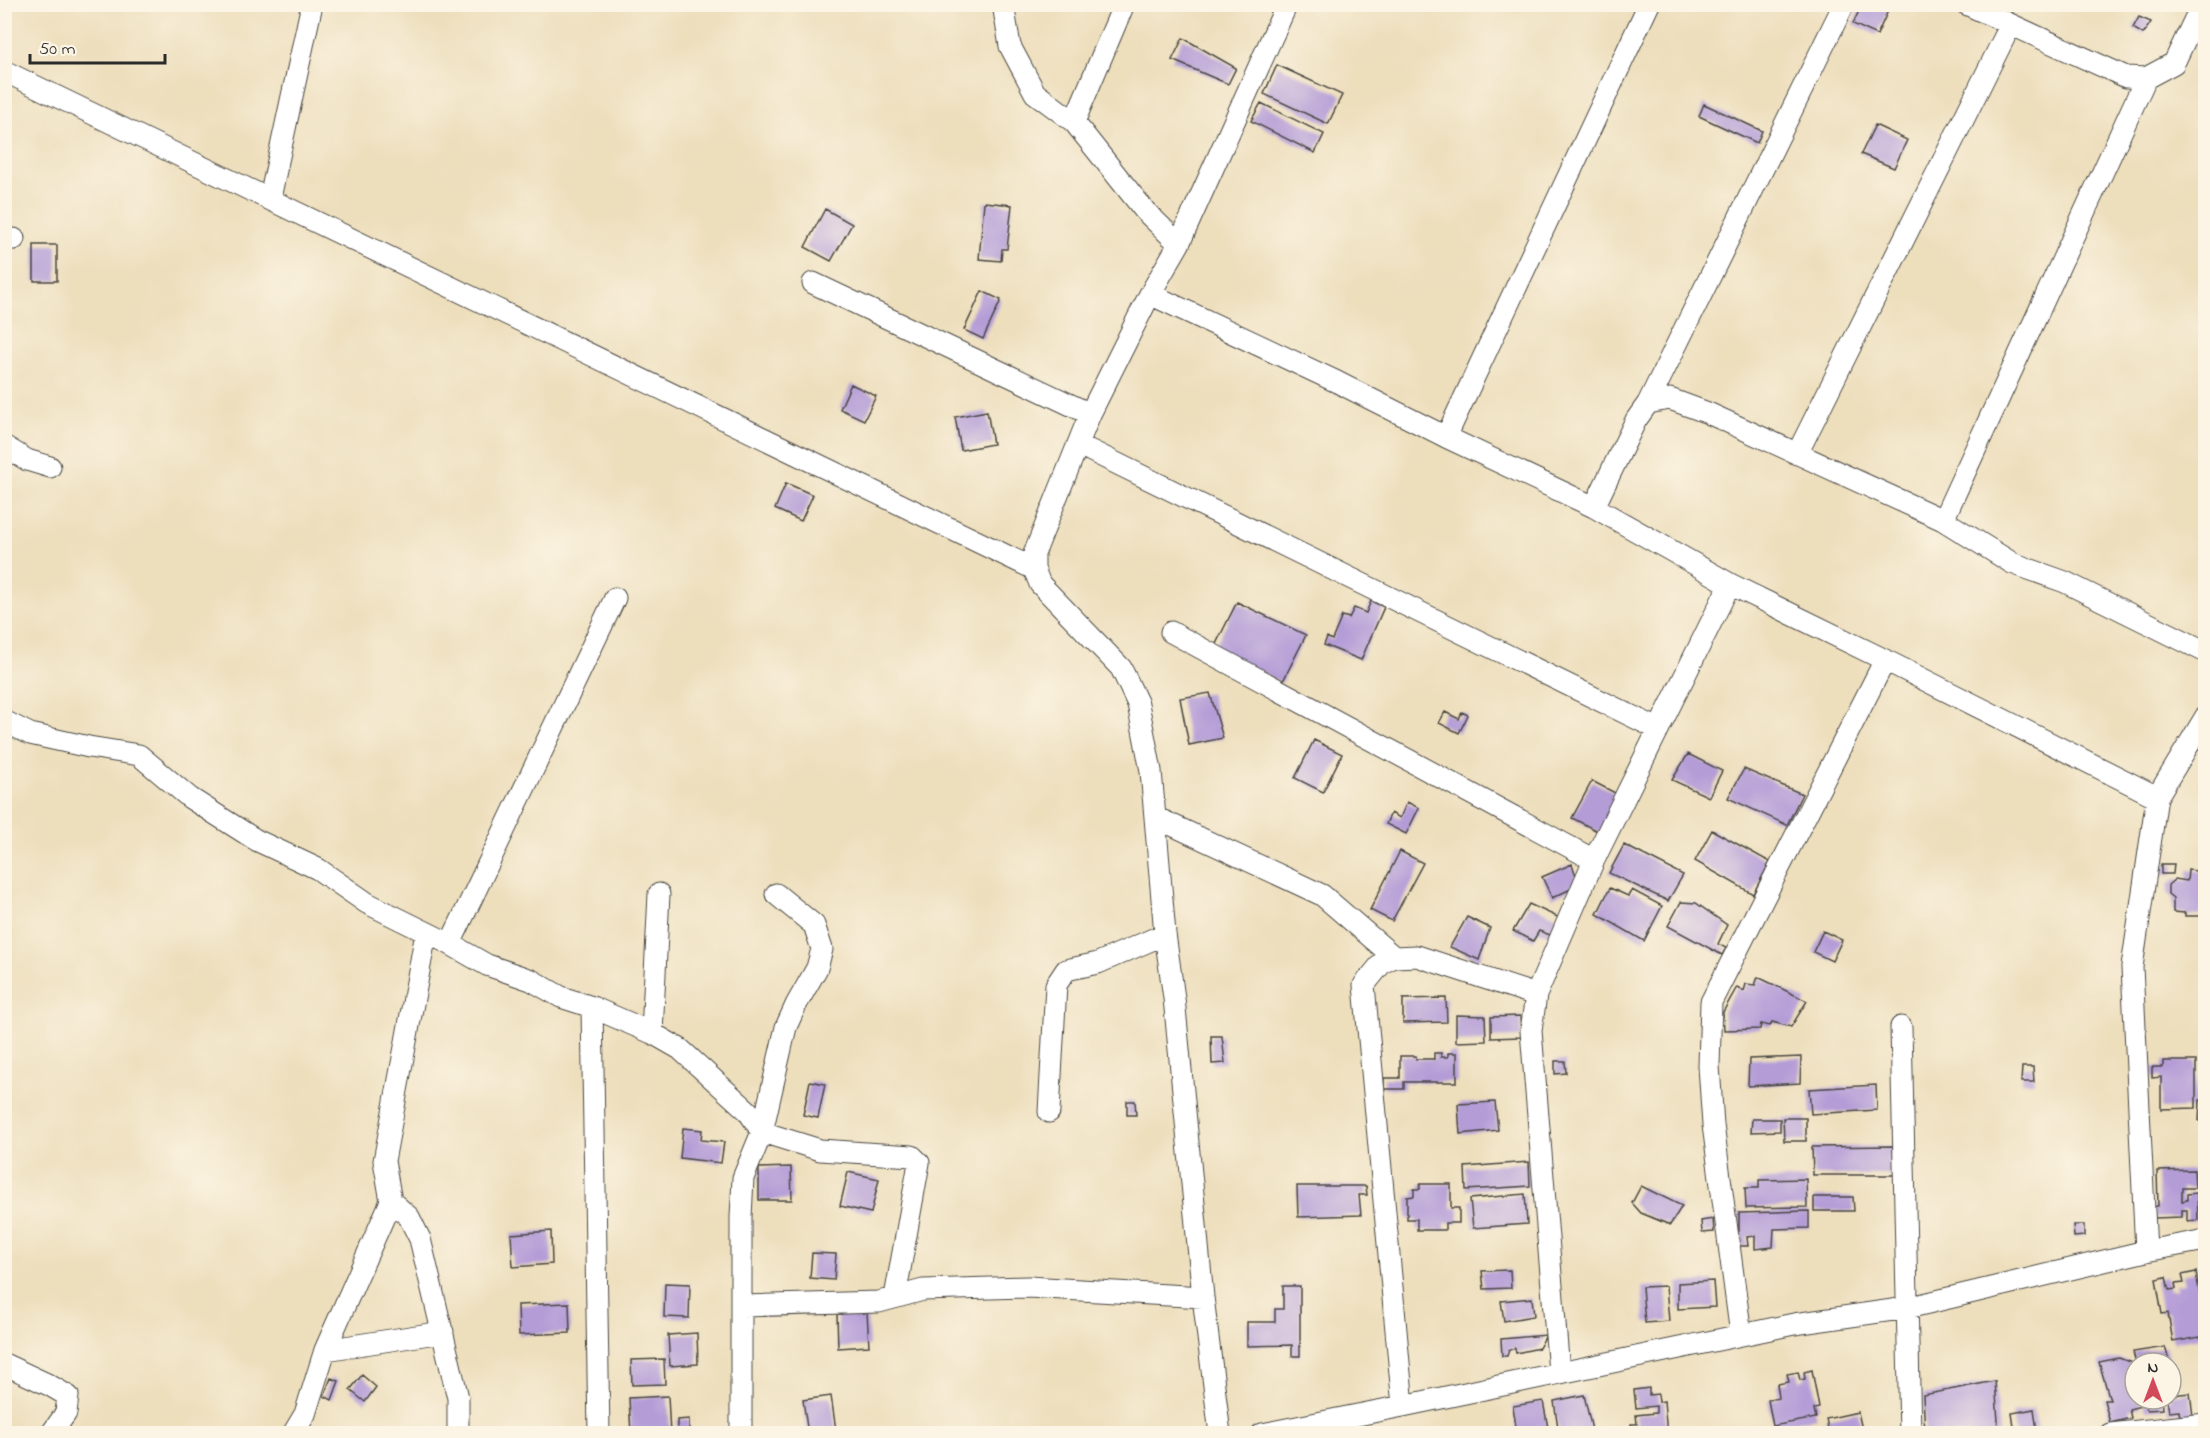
<svg xmlns="http://www.w3.org/2000/svg" width="2210" height="1438" viewBox="0 0 2210 1438" font-family="'Indie Flower',sans-serif">
	<style>
		.building { fill: #b49cd7 }
		.lines { fill: none; stroke-linecap: round; stroke-linejoin: round }
		.street-casing { stroke: #484641; stroke-width: 23 }
		.street { stroke: #fff; stroke-width: 21 }
	</style>
	<rect width="100%" height="100%" fill="#fcf5e5"/>
	<filter id="ink" filterUnits="userSpaceOnUse"><feTurbulence type="fractalNoise" baseFrequency=".0167" numOctaves="2"/><feDisplacementMap in="SourceGraphic" scale="12" xChannelSelector="R" yChannelSelector="G"/><feConvolveMatrix kernelMatrix="1 2 1 2 8 2 1 2 1" color-interpolation-filters="sRGB"/></filter>
	<filter id="wash" filterUnits="userSpaceOnUse"><feTurbulence type="fractalNoise" baseFrequency=".008" numOctaves="4" result="noise"/><feDisplacementMap in="SourceGraphic" scale="24" xChannelSelector="R" yChannelSelector="G"/><feGaussianBlur stdDeviation="1.35" result="paint"/><feColorMatrix in="noise" values="0 0 0 0 0 0 0 0 0 0 0 0 0 0 0 0 0 1.4 0 .05"/><feComposite in="paint" operator="in"/></filter>
	<g filter="url(#wash)">
		<rect width="100%" height="100%" fill="#eddebc"/>
		<g id="blocks">
			<path class="building" d="M1862 4H1891L1877 35 1853 24Z
				M2139 17 2151 22 2143 34 2133 28Z
				M1183 38 1236 68 1228 84 1172 60Z
				M1277 65 1342 95 1328 124 1264 94Z
				M1261 103 1324 134 1315 153 1251 121Z
				M1704 104 1762 131 1757 143 1699 116Z
				M1875 125 1907 140 1894 168 1861 154Z
				M984 202 1012 205 1007 249H1002L1001 261 979 259Z
				M825 209 852 224 831 261 805 247Z
				M34 245H57V281H34Z
				M982 291 1001 300 983 339 964 330Z
				M851 384 876 396 864 420 840 409Z
				M987 411 993 444 961 450 955 417Z
				M786 483 813 495 801 521 775 509Z
				M1371 601 1384 607 1361 660 1324 645 1327 637 1332 640 1342 616 1349 618 1354 608 1366 613Z
				M1237 602 1306 635 1282 683 1213 650Z
				M1210 693 1223 738 1189 745 1180 698Z
				M1445 712 1459 719 1462 712 1468 715 1459 733 1439 723Z
				M1314 740 1342 754 1323 792 1295 778Z
				M1688 754 1722 771 1709 797 1672 780Z
				M1744 769 1802 794 1787 825 1728 798Z
				M1592 781 1621 796 1601 833 1572 818Z
				M1407 802 1419 808 1406 834 1386 824 1391 813 1400 818Z
				M1712 830 1770 862 1753 894 1695 861Z
				M1624 845 1683 875 1668 901 1609 873Z
				M1400 851 1423 863 1392 921 1370 910Z
				M1572 864 1579 885 1552 898 1542 877Z
				M2161 864H2174L2173 874H2161Z
				M2188 870 2206 872V913H2201L2200 916H2185V913L2173 912V898L2168 894V885L2175 879 2187 881Z
				M1610 888 1628 896 1632 890 1662 906 1644 941 1597 914Z
				M1681 902 1696 903 1727 925 1718 944 1726 948 1722 955 1668 926Z
				M1529 904 1562 919 1553 936 1539 931 1533 941 1513 931Z
				M1467 917 1490 928 1479 960 1450 947Z
				M1823 931 1842 940 1832 961 1813 952Z
				M1758 977 1807 1001 1791 1027 1772 1022 1770 1026 1761 1024 1760 1029 1724 1030 1723 1012 1737 987 1744 991 1746 984 1755 985Z
				M1446 998 1447 1022 1403 1023V999Z
				M1456 1015 1485 1016 1486 1041 1456 1042Z
				M1520 1016 1521 1037 1491 1038V1017Z
				M1211 1036H1222L1225 1063 1212 1064Z
				M1434 1053H1441V1057H1448V1053H1457V1082H1404V1089H1384V1078H1400V1056H1416V1059H1434Z
				M1801 1057 1800 1083 1748 1086 1749 1059Z
				M1555 1061H1565L1566 1073 1555 1074Z
				M2163 1061H2196V1108L2161 1109V1077L2152 1078V1067H2163Z
				M2022 1067H2033L2034 1082H2021Z
				M810 1081 825 1084 818 1118 803 1115Z
				M1876 1085 1877 1110 1811 1114 1809 1089Z
				M2200 1100H2206V1121H2199Z
				M1127 1101H1135L1136 1115H1127Z
				M1495 1102 1498 1130 1460 1134 1458 1104Z
				M1783 1118H1806V1141H1784Z
				M1752 1119H1780V1131L1751 1132Z
				M683 1128 702 1130 701 1140 724 1142 721 1163 680 1158Z
				M2200 1144H2206V1179L2197 1180 2200 1170Z
				M1893 1146 1896 1175H1813L1812 1147Z
				M1529 1162 1530 1186 1466 1190 1465 1167Z
				M791 1167 792 1200H759V1168Z
				M2194 1170 2195 1188H2182V1201L2187 1200V1194L2197 1193 2198 1220 2187 1221V1210H2182V1217L2154 1218 2153 1207 2158 1206 2157 1171Z
				M848 1172 879 1179 871 1213 840 1206Z
				M1806 1179 1807 1207 1746 1208 1745 1188H1759V1180Z
				M1420 1184H1451V1208H1459V1223H1445V1230H1417V1219H1407V1197L1414 1196V1189H1420Z
				M1297 1186H1366L1367 1195H1359L1361 1215 1298 1217Z
				M1641 1186 1682 1206 1670 1225 1641 1213 1632 1203Z
				M1525 1194 1527 1224 1473 1228 1470 1199Z
				M1814 1197H1853L1854 1211H1814Z
				M1809 1211V1228L1774 1229 1773 1247 1755 1249V1236L1747 1237 1748 1246H1734L1735 1231H1739V1213Z
				M1713 1219 1714 1232 1702 1233 1701 1221Z
				M2073 1225H2084V1236L2074 1237Z
				M551 1231 552 1264 513 1267 511 1234Z
				M812 1253 836 1254 834 1280 810 1278Z
				M1510 1270 1511 1288 1484 1289 1482 1271Z
				M2196 1272 2206 1336 2173 1342 2168 1313 2162 1314 2156 1279 2166 1277 2169 1290 2176 1289 2175 1284 2184 1283 2182 1275Z
				M1713 1281 1715 1307 1678 1309V1283Z
				M665 1283 690 1284 689 1318 664 1317Z
				M1283 1286H1300V1356H1292V1345L1247 1346V1322H1275V1309H1283Z
				M1666 1286 1669 1321 1645 1323 1642 1287Z
				M1532 1298 1534 1316 1504 1321 1501 1301Z
				M569 1303 570 1333 519 1335 518 1305Z
				M867 1312 869 1346 838 1348 837 1314Z
				M697 1333 698 1364 670 1366 668 1335Z
				M1546 1335 1539 1348 1516 1353 1515 1348 1509 1350 1507 1356H1502L1501 1339Z
				M2165 1347 2170 1363H2136L2133 1352Z
				M2119 1358 2132 1363 2135 1378V1399H2140L2141 1406 2129 1409 2131 1418 2110 1423 2104 1400H2110L2099 1362Z
				M664 1359 665 1384 632 1385 631 1360Z
				M2171 1369 2178 1389 2171 1391Z
				M1812 1370 1819 1408 1814 1409 1816 1418 1773 1426 1768 1400 1779 1398 1777 1384 1789 1382 1787 1374 1798 1372 1800 1380 1805 1379 1804 1372Z
				M362 1375 376 1387 365 1402 350 1390Z
				M331 1378 339 1381 332 1400 324 1396Z
				M1995 1381 1999 1434H1925L1923 1395Z
				M1649 1388V1395L1658 1394 1659 1402 1664 1401 1667 1434H1632L1631 1424H1637L1636 1415 1656 1413V1406L1636 1408 1634 1390Z
				M2190 1393 2193 1416 2180 1417 2179 1411 2169 1412 2167 1399H2171V1395Z
				M1584 1395 1593 1434H1559L1554 1401Z
				M668 1396 670 1434H631L629 1398Z
				M831 1396 836 1430 808 1434 803 1400Z
				M2144 1399H2162L2163 1409 2147 1410Z
				M1543 1401 1548 1428 1534 1431 1535 1434H1517L1513 1406Z
				M2034 1409 2037 1431 2015 1434 2012 1413Z
				M1858 1412 1863 1434H1829L1826 1419Z
				M689 1419V1431L677 1432V1420Z
				M1764 1428 1765 1434H1746V1431Z"/>
		</g>
	</g>
	<g filter="url(#ink)">
		<use href="#blocks" fill-opacity="0" stroke="#484641" stroke-width="1.5"/>
		<g class="lines">
			<defs>
				<path id="street" d="M1003 4 1010 46 1035 93 1074 122 1145 211 1179 244 1150 294 1090 414 1034 554V569L1040 584 1121 668 1138 704 1151 771 1165 934 1174 998 1203 1297 1220 1434
					M1966 4 2126 77 2146 78 2174 63 2202 4
					M4 71 1034 569
					M1074 122 1124 4
					M270 198 312 4
					M4 239H14
					M1179 244 1287 4
					M813 283 1090 414
					M1150 294 1337 382 1446 437 1594 507 1730 584 1879 657 2157 797
					M1648 403 1844 4
					M1446 437 1649 4
					M1079 445 1658 729
					M4 446 27 460 50 467
					M1797 454 2010 26
					M1594 507 1636 420 1648 403 1670 399 1708 413 1943 520 2012 563 2065 582 2206 652
					M1943 520 2146 78
					M1171 632 1594 860
					M4 721 30 734 89 747 139 755 190 798 256 840 318 869 367 903 450 944 487 965 531 980 561 997 592 1007 652 1033 680 1049 748 1111 762 1132 743 1178 741 1217V1434
					M1155 817 1322 895 1394 957
					M776 894 814 925 822 949 817 968 796 1005 786 1027 762 1132 820 1150 912 1156 919 1163 895 1297
					M426 933 384 1161 391 1201 409 1217 420 1239 458 1398V1434
					M450 944 615 598
					M592 1007 599 1434
					M1901 1027 1910 1434
					M652 1033 659 894
					M1049 1112 1056 985 1066 970 1098 963 1165 934
					M2146 1251 2132 967 2157 797 2206 716
					M742 1306 879 1302 923 1290 1028 1287 1203 1297
					M1741 1335 1713 1125 1709 1066 1711 1002 1885 660
					M325 1350 443 1332
					M4 1364 49 1385 68 1396 66 1413 51 1434
					M1559 1372 1531 1031 1536 995 1594 860 1730 584
					M1403 1406 1364 985 1382 963 1394 957 1417 956 1536 995
					M293 1434 305 1414 325 1350 391 1201
					M1262 1434 1403 1406 1794 1324 1907 1308 2146 1251 2206 1240
					M2110 1434 2206 1424"/>
			</defs>
			<use href="#street" class="street-casing"/>
			<use href="#street" class="street"/>
		</g>
	</g>
	<rect width="2210" height="1438" fill="none" stroke="#fcf5e5" stroke-width="24"/>
	<g transform="translate(2153 1381)"><circle r="28" fill="#fcf5e5" stroke="#a8a49b" stroke-width="1.5"/>
	<path d="M0-4.5L10 22L0 15L-10 22Z" fill="#d1495b"/>
	<text y="-9" font-size="16" font-weight="bold" text-anchor="middle" fill="#2b2b2b">N</text>
	</g>
	<path d="M30 54v9h135v-9" fill="none" stroke="#2b2b2b" stroke-width="3"/>
	<text x="39" y="54" font-size="18" fill="#2b2b2b" stroke="#fcf5e5" stroke-width="4.5" paint-order="stroke">50 m</text>
</svg>
